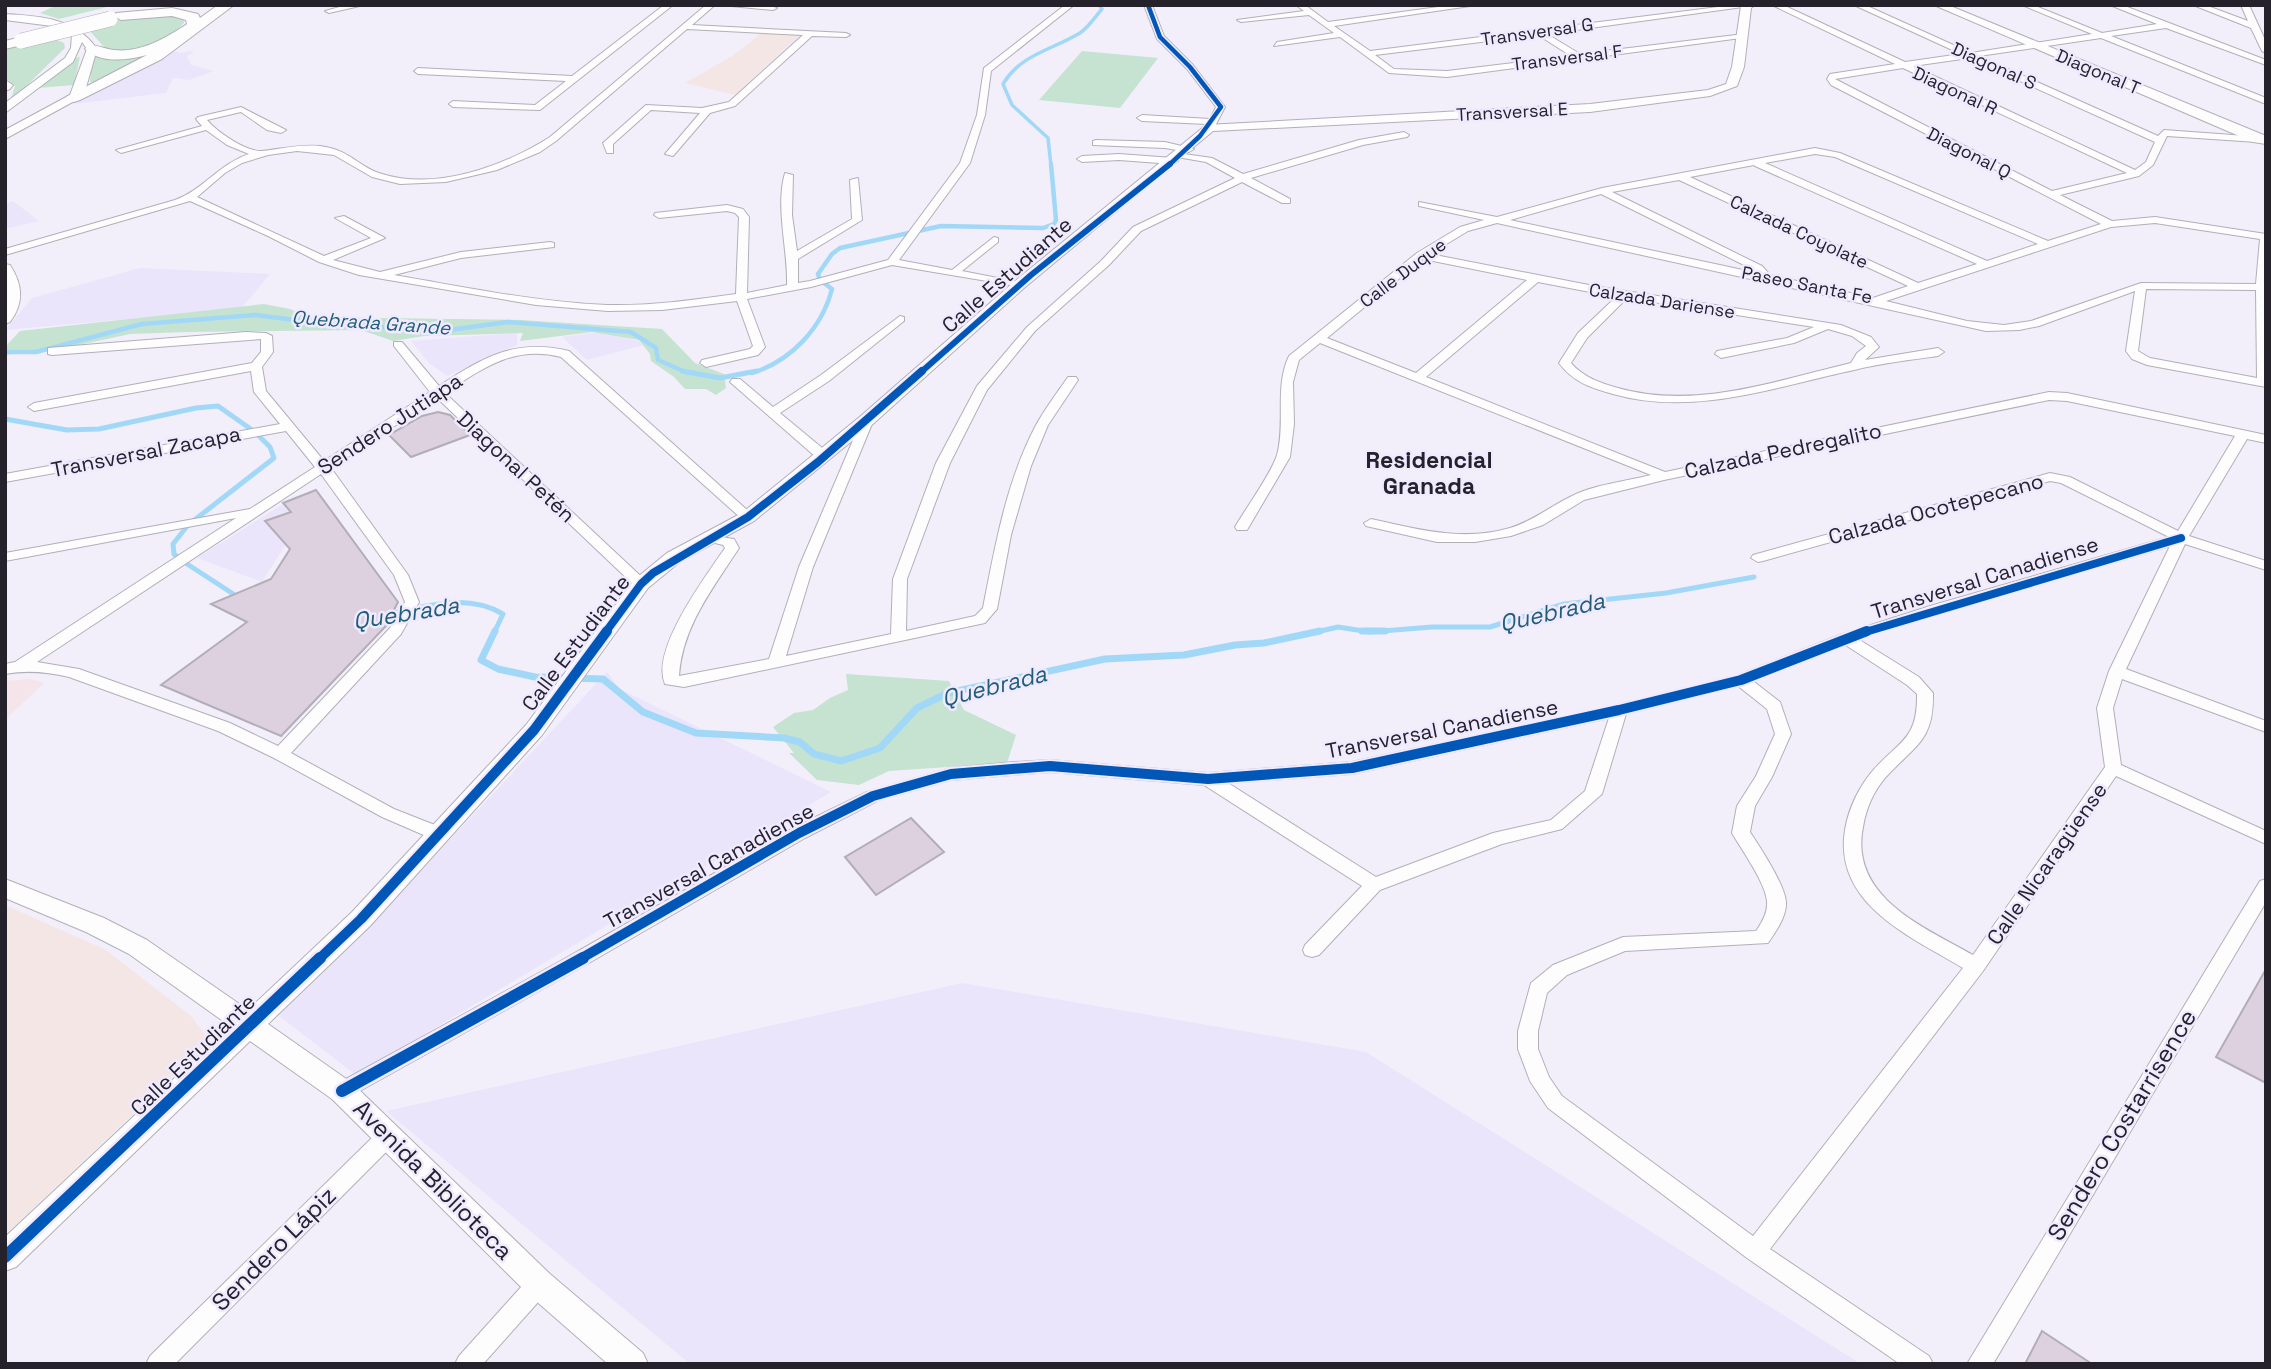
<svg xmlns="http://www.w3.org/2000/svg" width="2271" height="1369" viewBox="0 0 2271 1369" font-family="'Space Grotesk',sans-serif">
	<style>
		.built { fill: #ebe5fc }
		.education { fill: #f4e6e5 }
		.medical { fill: #f5e5ea }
		.green { fill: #c5e3d0 }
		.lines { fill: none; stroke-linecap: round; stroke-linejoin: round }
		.stream-far3 { stroke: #a2d8f7; stroke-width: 3.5 }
		.stream-far2 { stroke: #a2d8f7; stroke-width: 4.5 }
		.stream-far1 { stroke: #a2d8f7; stroke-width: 5 }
		.stream { stroke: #a2d8f7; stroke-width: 7 }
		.building { fill: #ddd1e0; stroke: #b2adb6; stroke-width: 2 }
		.minor-casing { stroke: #b2afb9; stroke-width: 2 }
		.tertiary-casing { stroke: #b2afb9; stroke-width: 2 }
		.trunk-casing { stroke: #b2afb9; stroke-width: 2 }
		.minor { fill: #fdfdfe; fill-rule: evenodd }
		.tertiary { fill: #fdfdfe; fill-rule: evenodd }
		.trunk { fill: #fdfdfe; fill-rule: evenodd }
		.trunk-bridge-casing { stroke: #b2afb9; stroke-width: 16; stroke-linecap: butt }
		.trunk-bridge { stroke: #fdfdfe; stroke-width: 15 }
		.cycleway-far4-casing { stroke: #efeaff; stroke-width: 7 }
		.cycleway-far3-casing { stroke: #efeaff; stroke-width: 9 }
		.cycleway-far2-casing { stroke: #efeaff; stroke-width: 11 }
		.cycleway-far1-casing { stroke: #efeaff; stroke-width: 14 }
		.cycleway-casing { stroke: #efeaff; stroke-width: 17 }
		.cycleway-far4 { stroke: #0057b8; stroke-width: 4.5 }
		.cycleway-far3 { stroke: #0057b8; stroke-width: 6 }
		.cycleway-far2 { stroke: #0057b8; stroke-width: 8 }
		.cycleway-far1 { stroke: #0057b8; stroke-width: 10 }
		.cycleway { stroke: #0057b8; stroke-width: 12 }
		.labels { text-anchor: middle; stroke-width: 5; stroke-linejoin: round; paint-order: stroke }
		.far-street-label { font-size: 18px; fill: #25222c; stroke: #efeaff }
		.far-water-label { font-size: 19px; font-style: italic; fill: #205d78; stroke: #efeaff }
		.street-label { font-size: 21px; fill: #25222c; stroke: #efeaff }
		.neighbourhood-label { font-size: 23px; font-weight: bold; fill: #25222c; stroke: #efeaff }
		.water-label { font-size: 23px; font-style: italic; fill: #205d78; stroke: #efeaff }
		.near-street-label { font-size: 24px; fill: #25222c; stroke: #efeaff }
	</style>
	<rect width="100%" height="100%" fill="#f2effa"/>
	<path class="built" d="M174 51 180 53 190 51 194 53 187 56 191 65 214 71 189 80 173 78 166 93 73 104Z
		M13 201 30 214 39 221 5 229V204Z
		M140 268 270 274 241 309 5 330 32 298Z
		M599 332 639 341 644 345 587 360 562 337Z
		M517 333V345L447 376 429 363 411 341Z
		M316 488 341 522 284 547 262 582 197 558 283 504Z
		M607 672 620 689 831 792 356 1075 275 1013 370 925Z
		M962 983 1366 1052 1861 1364H690L386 1111Z"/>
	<path class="education" d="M763 32 800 35 735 95 685 83 732 56Z
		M5 905 106 950 191 1016 210 1041 5 1235Z"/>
	<path class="medical" d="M30 679 44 683 5 720V681Z"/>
	<path class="green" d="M57 5H115L59 19 40 13Z
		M170 14 184 18V23C159 49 137 49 104 52L105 48 87 28 120 19Z
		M50 37 64 43 65 48 10 102 15 86 5 78V48Z
		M156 51 98 83 90 82 92 55 110 57Z
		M1082 51 1158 58 1120 108 1039 100Z
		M80 57 74 85 38 88 76 58Z
		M264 304 290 309 308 317 521 320 662 329 695 363 724 374 726 388 716 395 706 389H685L674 377 651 361 650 354 639 340 592 332 520 341 523 333 424 336 393 341 361 330 188 332 130 334 74 346 5 355V347L20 331Z
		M846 674 949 681 964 710 1016 735 1007 763 889 771 859 785 817 780 789 753H794L773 727 794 713 813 710 830 698 848 690Z"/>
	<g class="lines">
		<path class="stream-far3" d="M1051 166 1048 138 1012 105 1003 84C1021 54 1052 50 1080 33 1089 27 1095 17 1102 9L1099 5"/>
		<path class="stream-far2" d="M5 352H36L142 324 255 315 327 324 442 331 508 322 631 332 656 348 658 360 688 373
			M752 373C791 361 822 328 832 289L820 280 818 274 832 254 840 248 941 226 1043 228 1054 224 1056 220 1051 164"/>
		<path class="stream-far1" d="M682 371 720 378 757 371
			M5 419 67 430 99 429 196 408 218 406 255 432 270 447 274 458 188 525 173 544 174 554 181 560 241 599
			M384 615C424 607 466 592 503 614L494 633
			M1312 633 1338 627 1370 632 1432 627H1490L1564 604 1666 593 1754 577"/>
		<path class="stream" d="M495 631 481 660 498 669 535 677 603 679 643 712 696 733 784 738 800 742 814 754 841 761 880 748 917 708 948 693 1105 659 1184 655 1235 645 1264 643 1320 631
			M1362 631H1385"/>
	</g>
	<path class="building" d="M438 412 450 415 470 435 411 457 389 435 422 416Z
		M316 490 398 602 386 626 281 736 161 685 247 622 211 604 271 579 290 549 265 521 291 512 283 503Z
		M911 818 944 852 876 895 845 857Z
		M2266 969V1083L2216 1057Z
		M2042 1331 2092 1364H2025Z"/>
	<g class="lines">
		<defs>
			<path id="minor" d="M347 5H364L329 13 325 11Z
				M664 5H673L540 110 453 107 449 104 453 101 535 105 566 81 418 74 414 71 418 68 572 76Z
				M706 5H715L692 25 846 33 850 35 846 37 812 36 735 106 710 113 673 156 665 154 700 113 651 110 613 144V153H607L603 143 646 105 702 108 729 102 803 35 687 29 556 141 540 152 497 170 446 182 400 184 372 177 334 155 297 151 268 155 242 163 225 173 197 197 324 256 371 238 335 218 344 216 385 238 333 260 380 272 461 252 550 242 554 243V247L461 258 394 275C465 287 535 302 607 305 650 306 693 300 736 294L739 217 735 213 727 211 659 218 654 215 655 213 727 205 743 209 749 217 747 293 787 285C788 249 775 207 785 173L793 175 792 215 797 251 852 219 850 180 858 178 862 220 798 259V283L810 281 888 260 960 163 977 115 984 68 1065 5H1074L991 71 985 115 970 163 899 260 952 270 994 237 998 238V242L962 271 1023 283V287L892 265 811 287 747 299 765 347 758 355 706 367 700 363 702 360 750 349 753 346 737 301 662 310 608 311 536 305 359 275 319 262 268 236 190 201 5 255V249L175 200C203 190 219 164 249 154L227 145 206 130 121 153 116 150 202 126 196 119 198 117 241 107 286 130 281 133 267 130 241 112 207 120C217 132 246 152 262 151 282 149 299 144 320 146 351 150 358 167 382 174 437 191 504 166 550 137Z
				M721 5H766L777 8 773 10Z
				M1144 5H1152L1164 36 1193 65 1225 107 1213 130H1207V124L1142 121 1137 118 1142 115 1210 119 1216 107 1187 69 1157 39Z
				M1296 5H1305L1328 22 1453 5H1477L1334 26 1370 51 1734 5 1750 6 1547 34 1580 54 1744 34 1741 38 1447 77 1389 73 1340 37 1274 46 1277 42 1334 33 1309 15 1241 22 1237 20 1304 11ZM1538 35 1571 56 1447 71 1394 69 1375 55Z
				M1772 5H1783L1905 62 1961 54 1854 5H1865L1971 53 2092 34 2022 5H2033L2102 33 2157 24 2110 5H2122L2266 60V65L2166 28 2111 36 2266 98V104L2101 38 1979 56 2158 136 2164 130 2260 137V141L2257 142 2167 136 2153 165 2139 176 2060 195 2112 221 2155 217 2266 234V387L2147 365 2132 359 2126 351 2135 291 2039 326 2019 330 1986 331 1497 223 1468 231 1430 254 1594 286 1841 325 1871 337 1879 347 1865 360 1938 348 1944 352 1938 356C1910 360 1882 363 1854 370 1774 387 1694 417 1613 394 1591 388 1573 382 1559 363L1578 333 1616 297 1538 282 1426 377 1665 472 2049 392 2067 393 2266 435V443L2247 439 2189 536 2266 561V570L2185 544 2126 669 2266 721V732L2122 679 2113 708 2121 765 2266 831V844L2116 776 1983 971 1770 1249 1929 1356 1933 1364H1900L1747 1258 1548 1108 1530 1081 1518 1049V1031L1531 983 1553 965 1623 937 1756 931C1761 924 1767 914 1767 905 1769 887 1741 849 1732 833L1737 806 1756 776 1775 734 1767 709 1738 686 1626 714 1602 794 1562 829 1502 844 1380 890 1319 955 1312 957 1305 955 1303 950 1305 945 1362 886 1204 785 1050 772 951 780 879 800 805 838 575 971 349 1097 342 1100 335 1097 332 1091 335 1085 561 961 793 828 867 792 951 768 1014 762 1050 760 1208 773 1352 762 1619 705 1736 676 1840 635 1930 606 2169 537 2061 483 2050 481 1763 561 1758 562 1751 558 1753 555 2050 473 2070 477 2178 531 2235 436 2067 401 2049 400 1664 480 1584 500 1543 525 1511 536 1475 542H1437L1366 526 1364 523 1371 519C1417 529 1463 542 1510 528 1533 521 1551 506 1572 496 1593 485 1627 481 1651 475L1320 343 1299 360 1293 382 1294 424 1290 457 1247 530H1237L1235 527C1246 508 1271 474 1277 455 1286 423 1274 387 1289 356L1417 253 1460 227 1484 220 1419 206V202L1497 217 1602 188 1815 148 1840 153 2048 241 2101 224 1831 85 1827 79 1830 74 1895 64ZM1969 58 2155 142 2146 162 2135 170 1913 66ZM1903 68 2127 173 2052 191 1835 79ZM1815 154 1835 157 2038 244 1987 261 1765 163ZM1754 165 1755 166 1977 264 1918 283 1690 177ZM1679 180 1908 286 1873 298 1770 275 1762 266 1612 192ZM1601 194 1754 270 1757 273 1510 220ZM2155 223 2260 239 2256 284 2141 283 2031 321 2004 325 1967 321 1886 301 2111 227ZM1423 259 1527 280 1416 373 1327 338ZM2146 289 2256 290 2257 378 2150 358 2138 351ZM1627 298 1814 327 1787 338 1717 351 1715 354 1721 358 1794 343 1828 329 1852 336 1866 346 1857 353 1851 363C1775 381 1695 410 1618 388 1600 383 1583 377 1571 363L1587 338ZM2170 546 2109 671 2097 708 2105 767 1973 955C1924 927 1849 897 1863 827 1866 809 1873 792 1885 778 1915 745 1934 742 1933 693L1919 677 1858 639 1940 612ZM1844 644 1907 685 1917 694C1918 742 1897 741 1870 774 1856 792 1846 815 1844 838 1839 907 1913 938 1963 968L1753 1236 1562 1096 1549 1077 1538 1049V1031L1547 993 1567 975 1625 951 1768 943C1775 933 1787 916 1786 902 1785 885 1760 847 1750 832L1755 806 1772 777 1791 734 1780 702 1753 681ZM1609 718 1585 791 1551 820 1493 833 1376 877 1228 783 1352 774Z
				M2193 5H2205L2248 21 2241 5H2249L2266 42V53L2262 51 2251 28Z
				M1404 132 1409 135 1407 137 1363 145 1251 178 1290 199V203H1282L1242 182 1141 231 1109 265 1035 331 987 390 950 463 907 579 906 631 975 616 983 608C995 546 1006 483 1035 427 1044 410 1057 393 1068 377H1076L1078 380 1048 425 1031 466 1011 535 997 609 985 623 684 687 665 684C650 650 706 576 725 548L723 545 707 541 705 538 707 535 734 539 739 548C713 588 682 627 679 676L769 659 799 567 862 419 868 415 874 419 813 567 786 656 891 634 893 579 936 463 977 386 1027 327 1101 261 1133 227 1235 178 1206 162 1177 157V153L1212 158 1243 174 1359 140Z
				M1096 140 1165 142 1194 149 1189 152 1165 148 1093 145V141Z
				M1119 154 1173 158 1178 161 1173 164 1119 160 1082 162 1077 159 1082 156Z
				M900 316 904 317V321L829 381 780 413 827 452V458H817L730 382 732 379H740L773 407 821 375Z
				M246 332 266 333 272 336 273 352 262 367 266 391 324 461 430 392 394 346V342H402L439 386C484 357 515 338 569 351L755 517 753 520H743L561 357C514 345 483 368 445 393L646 581 648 584 646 587H636L437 398 331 468 408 575 419 602 401 634 291 753 394 809 445 829 448 834 445 839H433L382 817 274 758 218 731 69 677C47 672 28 670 5 674V664L15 662 236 518 5 561V553L250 509 315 467 286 431 5 482V474L280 424 254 392 251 371 34 411 28 407 34 403 252 363 261 352V339L52 355 48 354V348ZM321 474 394 575 405 602 390 628 278 746 230 723 79 669 37 662Z
				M2266 879V902L1993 1364H1967L2260 881Z
				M389 1126 396 1128 400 1135 396 1142 175 1364H146L150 1356 382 1128Z
				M539 1273 547 1276 550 1284 547 1292 483 1364H455L459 1356 531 1276Z"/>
			<path id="tertiary" d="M1755 5 1751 8 1744 67 1737 86 1710 96 1590 112 1213 131 1024 288 874 423 754 521 681 561 648 588 542 735 370 926 268 1024 352 1083 550 1274 643 1353 648 1364H608L528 1294 332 1099 250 1041 16 1267 5 1271V1237L230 1026 129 954 86 932 5 898V879L104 918 147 940 248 1010 352 912 526 725 634 580 667 553 742 513 862 415 1014 282 1206 125 1590 104 1708 90 1726 84 1732 67 1741 6Z
				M1934 5H1948L2266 136V144L2253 142Z
				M5 14C40 16 76 18 97 49L85 91 78 99 5 139V130L70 95 87 49 82 42 73 62 5 113V103L65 58 71 48 72 34 52 26 5 20Z
				M5 264 10 265C23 285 24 303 10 322L5 324Z"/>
			<path id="trunk" d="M218 5H234L162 59 80 100 74 102 66 97 147 55C127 60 101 64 85 49L87 46C97 44 104 49 114 50 141 53 166 38 187 24L186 20 172 16 121 20 114 16 116 13 172 8 198 14 200 18Z
				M21 37 26 38 28 41 26 44 5 49V41Z
				M5 80 13 85 10 89 5 91Z"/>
		</defs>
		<use href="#minor" class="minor-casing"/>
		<use href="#tertiary" class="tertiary-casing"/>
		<use href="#trunk" class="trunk-casing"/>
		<use href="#minor" class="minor"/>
		<use href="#tertiary" class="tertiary"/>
		<use href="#trunk" class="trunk"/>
		<defs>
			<path id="trunk-bridge" d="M21 41 110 19"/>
		</defs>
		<use href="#trunk-bridge" class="trunk-bridge-casing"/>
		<use href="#trunk-bridge" class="trunk-bridge"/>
		<defs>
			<path id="cycleway-far4" d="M1148 5 1160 37 1190 67 1221 107 1200 136 1168 166"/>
			<path id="cycleway-far3" d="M920 373 1031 275 1170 164"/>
			<path id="cycleway-far2" d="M605 633 641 584 653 573 748 517 818 462 922 371
				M1862 633 2181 538"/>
			<path id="cycleway-far1" d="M319 959 361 919 534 730 607 631
				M580 959 799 833 873 796 951 774 1050 766 1208 779 1352 768 1619 710 1741 680 1867 631"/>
			<path id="cycleway" d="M342 1091 583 958
				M5 1257 320 958"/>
		</defs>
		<use href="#cycleway-far4" class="cycleway-far4-casing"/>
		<use href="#cycleway-far3" class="cycleway-far3-casing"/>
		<use href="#cycleway-far2" class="cycleway-far2-casing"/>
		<use href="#cycleway-far1" class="cycleway-far1-casing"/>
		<use href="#cycleway" class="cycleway-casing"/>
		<use href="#cycleway-far4" class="cycleway-far4"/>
		<use href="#cycleway-far3" class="cycleway-far3"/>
		<use href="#cycleway-far2" class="cycleway-far2"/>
		<use href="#cycleway-far1" class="cycleway-far1"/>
		<use href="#cycleway" class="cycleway"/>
	</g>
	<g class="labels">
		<g class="far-street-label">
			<text transform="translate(1537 32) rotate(-8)" y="6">Transversal G</text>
			<text transform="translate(1567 58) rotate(-7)" y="6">Transversal F</text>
			<text transform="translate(1994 66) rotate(24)" y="6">Diagonal S</text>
			<text transform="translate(2098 72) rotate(23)" y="6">Diagonal T</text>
			<text transform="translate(1955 91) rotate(25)" y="6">Diagonal R</text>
			<text transform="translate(1512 112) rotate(-3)" y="6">Transversal E</text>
			<text transform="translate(1969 153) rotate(27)" y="6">Diagonal Q</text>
			<text transform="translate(1799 232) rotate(25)" y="6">Calzada Coyolate</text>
			<text transform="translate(1403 273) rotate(-37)" y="6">Calle Duque</text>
			<text transform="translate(1807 285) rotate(11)" y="6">Paseo Santa Fe</text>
			<text transform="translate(1662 301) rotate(9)" y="6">Calzada Dariense</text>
		</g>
		<g class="far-water-label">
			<text transform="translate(371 322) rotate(4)" y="7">Quebrada Grande</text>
		</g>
		<g class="street-label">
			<text transform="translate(1007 275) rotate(-41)" y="7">Calle Estudiante</text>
			<text transform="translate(390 424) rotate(-33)" y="7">Sendero Jutiapa</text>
			<text transform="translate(1783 451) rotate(-12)" y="7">Calzada Pedregalito</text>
			<text transform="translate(146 452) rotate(-11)" y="7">Transversal Zacapa</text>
			<text transform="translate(516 467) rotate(43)" y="7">Diagonal Petén</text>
			<text transform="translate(1936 509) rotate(-15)" y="7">Calzada Ocotepecano</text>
			<text transform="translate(1985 578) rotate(-17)" y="7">Transversal Canadiense</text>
			<text transform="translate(576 643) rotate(-53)" y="7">Calle Estudiante</text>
			<text transform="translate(1442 729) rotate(-11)" y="7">Transversal Canadiense</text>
			<text transform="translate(2047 864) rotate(-55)" y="7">Calle Nicaragüense</text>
			<text transform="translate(709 866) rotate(-29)" y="7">Transversal Canadiense</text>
			<text transform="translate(193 1055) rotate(-44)" y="7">Calle Estudiante</text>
		</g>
		<g class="neighbourhood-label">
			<text x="1429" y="468">Residencial<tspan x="1429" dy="26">Granada</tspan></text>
		</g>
		<g class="water-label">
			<text transform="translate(1552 612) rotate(-13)" y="8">Quebrada</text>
			<text transform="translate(406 613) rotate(-9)" y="8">Quebrada</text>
			<text transform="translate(994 686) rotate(-14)" y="8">Quebrada</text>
		</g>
		<g class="near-street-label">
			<text transform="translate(2122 1125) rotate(-59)" y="8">Sendero Costarrisence</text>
			<text transform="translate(433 1180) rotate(45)" y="8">Avenida Biblioteca</text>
			<text transform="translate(274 1249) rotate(-45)" y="8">Sendero Lápiz</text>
		</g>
	</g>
	<rect width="2271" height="1369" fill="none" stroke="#25222c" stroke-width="14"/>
</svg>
